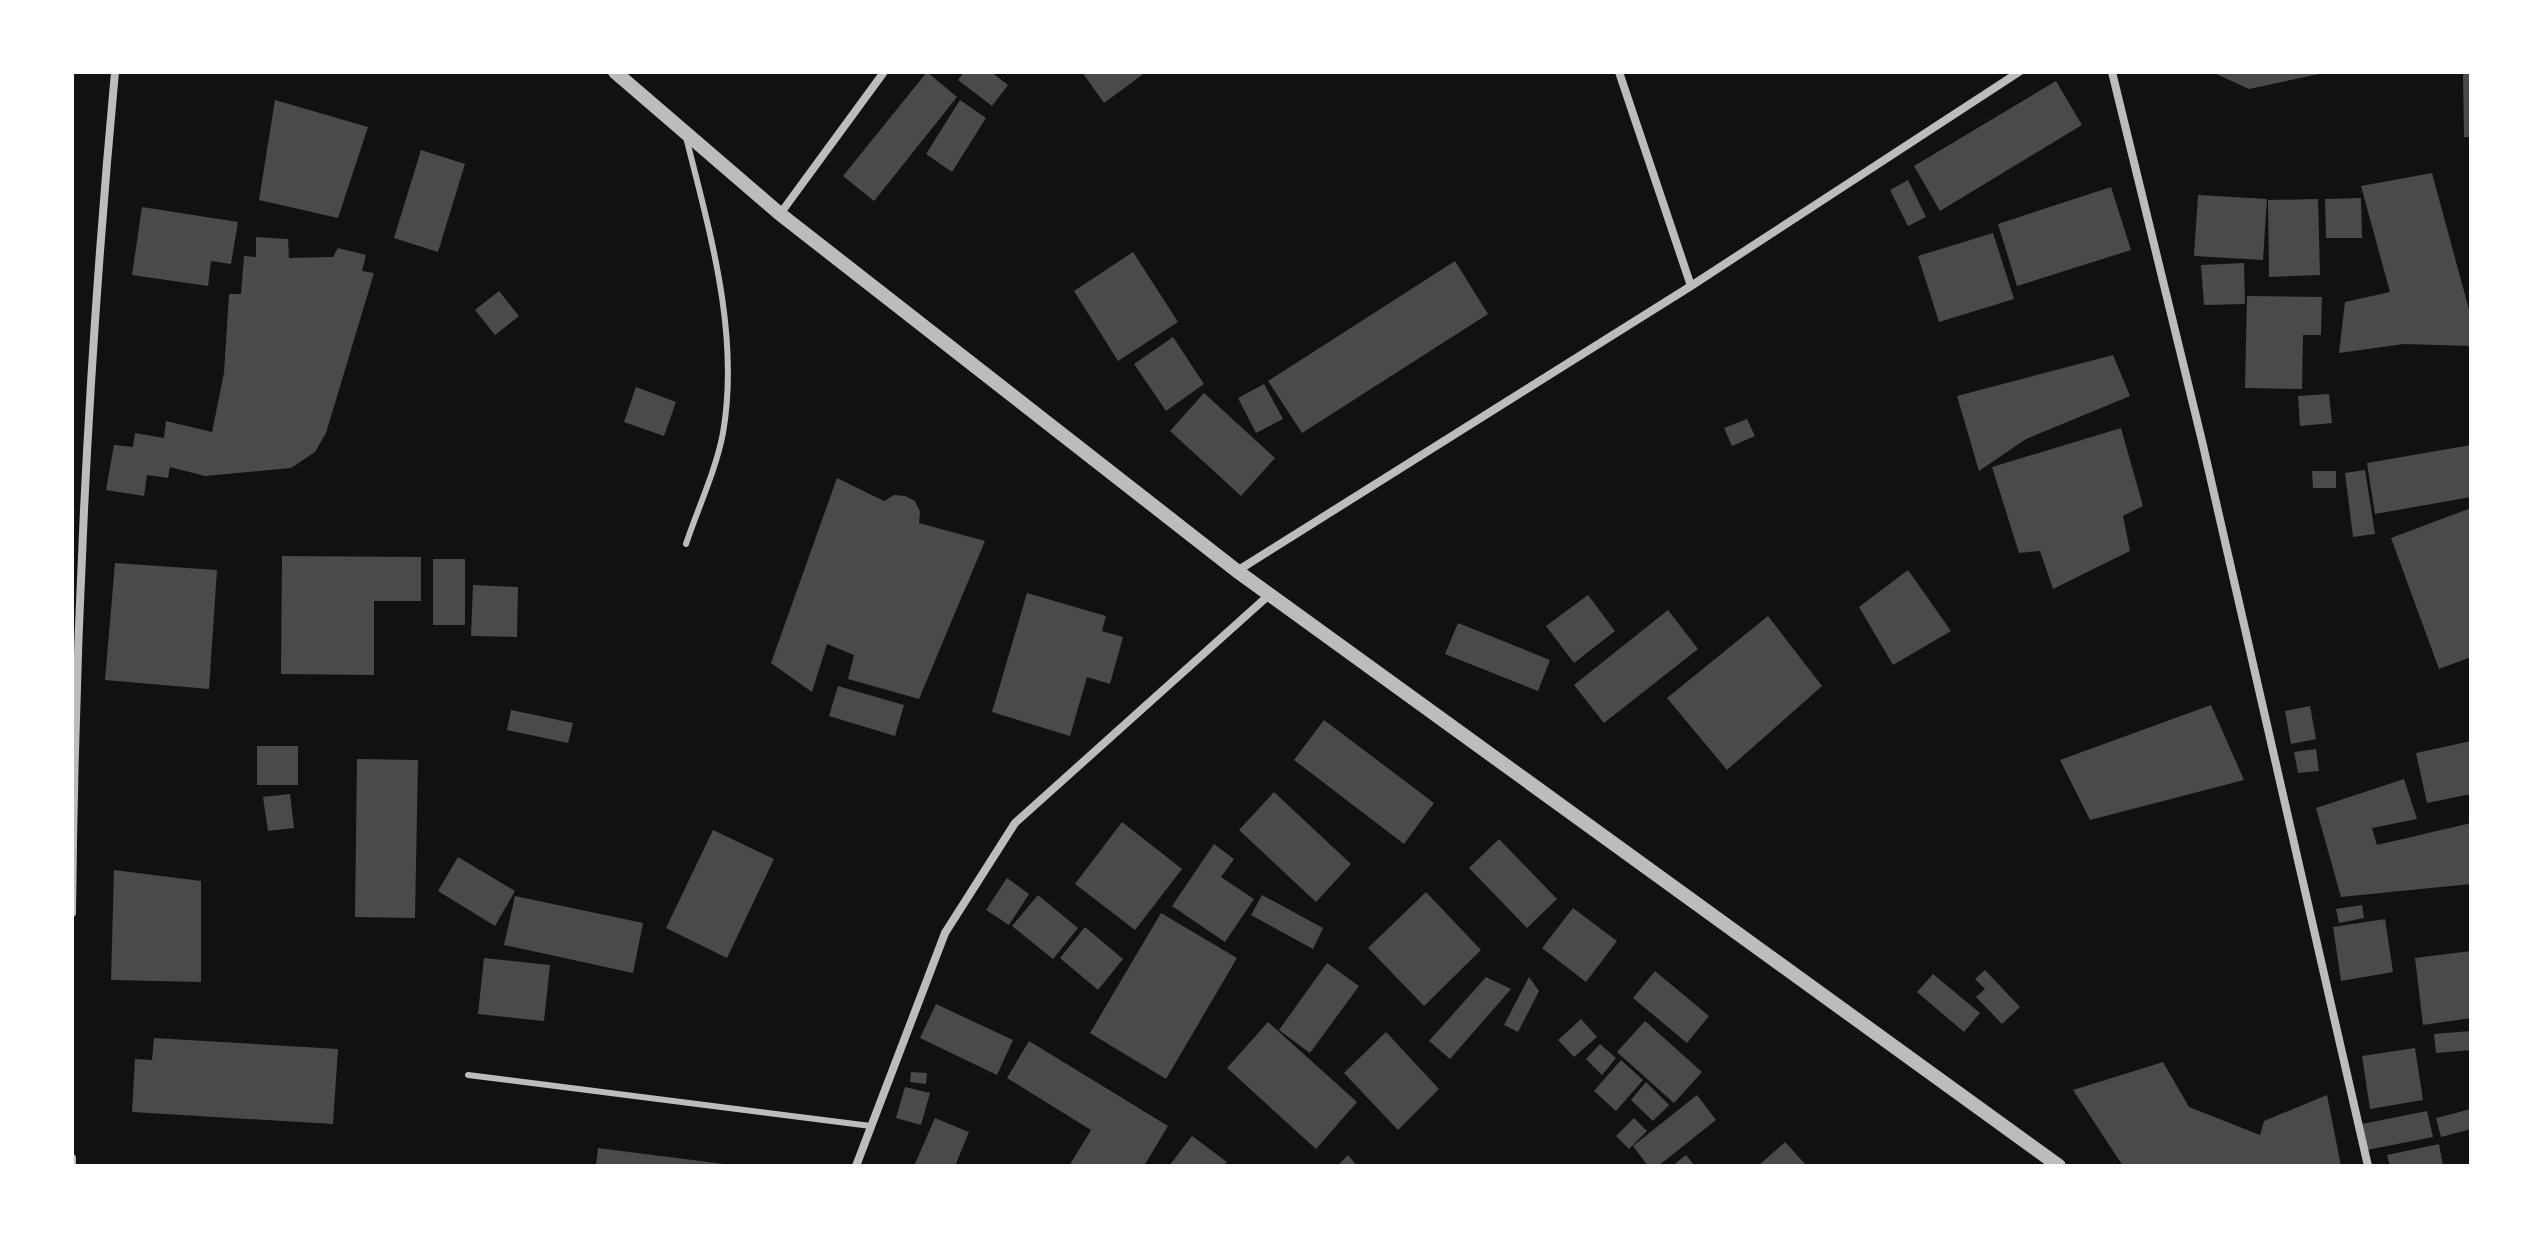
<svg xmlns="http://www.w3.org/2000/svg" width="2543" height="1238" viewBox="0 0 2543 1238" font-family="Merriweather,serif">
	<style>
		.building { fill: #4a4a4a }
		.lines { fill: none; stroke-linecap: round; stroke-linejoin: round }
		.service { stroke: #bcbcbc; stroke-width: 6 }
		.minor { stroke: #bcbcbc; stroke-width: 8 }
		.tertiary { stroke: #bcbcbc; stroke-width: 14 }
	</style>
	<rect width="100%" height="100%" fill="#111"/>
	<path class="building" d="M927 72 957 97 874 201 843 176Z
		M964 72H991L1008 85 992 106 958 80Z
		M1082 72H1146L1104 103Z
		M2212 72H2324V73L2249 89Z
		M2463 72H2471V137H2464Z
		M2056 81 2082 125 1940 211 1914 166Z
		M275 100 368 127 338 218 259 200Z
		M960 100 986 118 952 172 926 154Z
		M421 150 465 164 438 252 394 238Z
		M2432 173 2471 317V346L2404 344 2339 353 2345 302 2390 292 2361 186Z
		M1908 180 1926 217 1908 226 1890 190Z
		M2111 187 2131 250 2017 286 1998 224Z
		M2198 195 2267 199 2263 260 2194 256Z
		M2361 198 2362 238H2326L2325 199Z
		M2318 199 2320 275 2269 277 2268 200Z
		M142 207 238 222 231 264 211 261 208 286 132 275Z
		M1993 233 2014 299 1939 322 1918 256Z
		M256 237 288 239 289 258 333 257 338 248 366 255 362 271 374 273 326 433 315 452 291 468 205 476 170 467 168 478 147 475 144 496 106 490 114 445 133 447 135 433 164 438 166 421 212 432 224 373 229 294H241L244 256 256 257Z
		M1133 252 1178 322 1118 361 1074 291Z
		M1455 261 1488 314 1302 433 1268 381Z
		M2244 263 2245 304 2204 305 2201 265Z
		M499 291 519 316 495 335 475 310Z
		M2247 296 2322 297 2321 335H2303L2302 389 2245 388Z
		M1173 337 1204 384 1166 411 1134 364Z
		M2113 355 2130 396 2026 439 1979 471 1957 396Z
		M1264 384 1283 419 1256 433 1238 398Z
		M636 387 676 402 664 436 624 422Z
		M1204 393 1275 458 1241 496 1170 431Z
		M2329 394 2332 423 2300 426 2298 396Z
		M1747 419 1755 436 1732 446 1724 428Z
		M2121 428 2143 506 2123 516 2130 551 2053 589 2040 551 2019 553 1992 467Z
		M2471 445V497L2375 514 2367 463Z
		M2365 470 2375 534 2353 537 2345 473Z
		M2312 471H2336V488H2313Z
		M837 478 884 501 894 495 905 496 915 501 920 512 919 523 985 541 919 699 848 679 854 655 827 644 812 692 771 663Z
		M2471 508V657L2439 669 2391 538Z
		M282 556 421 557V601H374V675L281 674Z
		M433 559H465V625H433Z
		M115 563 217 570 209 689 105 680Z
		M1908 570 1951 631 1893 665 1859 607Z
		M473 585 518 587 517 637 471 636Z
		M1027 593 1106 616 1102 631 1123 637 1110 684 1087 677 1070 736 992 712Z
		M1588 595 1615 631 1574 663 1546 626Z
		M1668 610 1698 649 1604 723 1574 685Z
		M1768 616 1822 686 1727 770 1667 698Z
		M1458 623 1550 660 1538 691 1445 654Z
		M838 686 904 705 895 736 829 716Z
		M2211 705 2244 780 2090 820 2060 760Z
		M2310 706 2316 739 2291 744 2285 711Z
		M511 710 573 723 568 743 507 730Z
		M1324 720 1434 803 1404 844 1294 760Z
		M2471 741V794L2427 803 2416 753Z
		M257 746H298V785H257Z
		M2316 749 2319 771 2298 773 2294 752Z
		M357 759 418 760 415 918 355 917Z
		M2404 779 2417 819 2372 828 2377 845 2471 823V884L2341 897 2316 808Z
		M1274 792 1351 864 1316 902 1239 830Z
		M290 794 294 828 268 831 263 797Z
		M1122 822 1182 869 1135 930 1075 884Z
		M713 830 774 859 727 958 666 928Z
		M1499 839 1557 899 1527 928 1469 868Z
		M1214 844 1234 859 1221 877 1254 899 1225 942 1172 906Z
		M458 857 515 891 495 926 438 891Z
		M114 870 201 881V982L111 980Z
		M1007 878 1029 894 1009 925 986 910Z
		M1426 892 1481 950 1424 1006 1368 948Z
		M1038 895 1078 928 1053 959 1012 926Z
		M1262 895 1323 928 1313 949 1251 915Z
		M515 896 643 923 633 973 504 945Z
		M2362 905 2364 918 2339 923 2336 909Z
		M1573 908 1617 941 1586 982 1542 948Z
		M1161 913 1237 958 1166 1079 1090 1033Z
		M2385 919 2393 972 2341 981 2333 927Z
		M1085 927 1123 959 1098 990 1060 958Z
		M2471 951V1018L2423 1025 2415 958Z
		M484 958 550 965 544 1021 478 1014Z
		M1327 963 1359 986 1310 1053 1279 1030Z
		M1985 970 2020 1007 2002 1024 1976 997 1985 989 1975 979Z
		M1655 971 1709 1016 1687 1043 1633 998Z
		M1933 974 1980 1013 1964 1032 1917 992Z
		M1486 977 1511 989 1450 1059 1429 1041Z
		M1529 977 1539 991 1518 1032 1504 1025Z
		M936 1004 1013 1040 997 1075 920 1038Z
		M1581 1019 1597 1037 1574 1057 1558 1040Z
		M1645 1021 1702 1072 1674 1103 1617 1052Z
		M1268 1022 1357 1102 1316 1149 1227 1068Z
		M2471 1031V1050L2436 1053 2434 1034Z
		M1386 1032 1439 1089 1398 1130 1344 1073Z
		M154 1038 338 1049 333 1124 132 1112 135 1059 152 1060Z
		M1029 1041 1168 1126 1144 1166H1069L1091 1130 1007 1078Z
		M1600 1044 1616 1058 1602 1075 1586 1059Z
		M2415 1048 2423 1100 2370 1109 2362 1056Z
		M1621 1060 1643 1080 1616 1111 1594 1091Z
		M2163 1062 2189 1107 2260 1135 2264 1121 2327 1095 2341 1166H2123L2073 1090Z
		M911 1072 927 1073 926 1084 910 1082Z
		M1646 1082 1669 1105 1653 1121 1631 1100Z
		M905 1087 930 1093 921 1125 896 1118Z
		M1697 1095 1716 1120 1658 1166H1648L1633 1146Z
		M2471 1109V1129L2441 1137 2436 1118Z
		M2427 1111 2433 1137 2367 1150 2362 1124Z
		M935 1118 969 1132 955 1166H914Z
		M1634 1118 1647 1131 1629 1149 1616 1136Z
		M1192 1136 1227 1162 1224 1166H1169Z
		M1785 1142 1807 1166H1758Z
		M2439 1144 2443 1166H2390L2387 1155Z
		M598 1148 724 1164V1166H596Z
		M1348 1155 1357 1166H1337Z
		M1686 1155 1695 1166H1672Z"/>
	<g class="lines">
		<path class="service" d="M686 544C698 508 716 470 723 433 740 334 710 233 686 137
			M468 1075 871 1126"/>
		<path class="minor" d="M1619 72 1691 286
			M2112 72 2202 441 2368 1166
			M780 214 884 72
			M1237 571 1691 286 2019 72
			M72 913C75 632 89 352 115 72
			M72 1158V1166
			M856 1166 945 933 1015 823 1269 595"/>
		<path class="tertiary" d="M615 72 780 214 1237 571 2059 1166"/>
	</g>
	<rect width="2543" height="1238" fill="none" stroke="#ffffff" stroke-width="148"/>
</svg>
